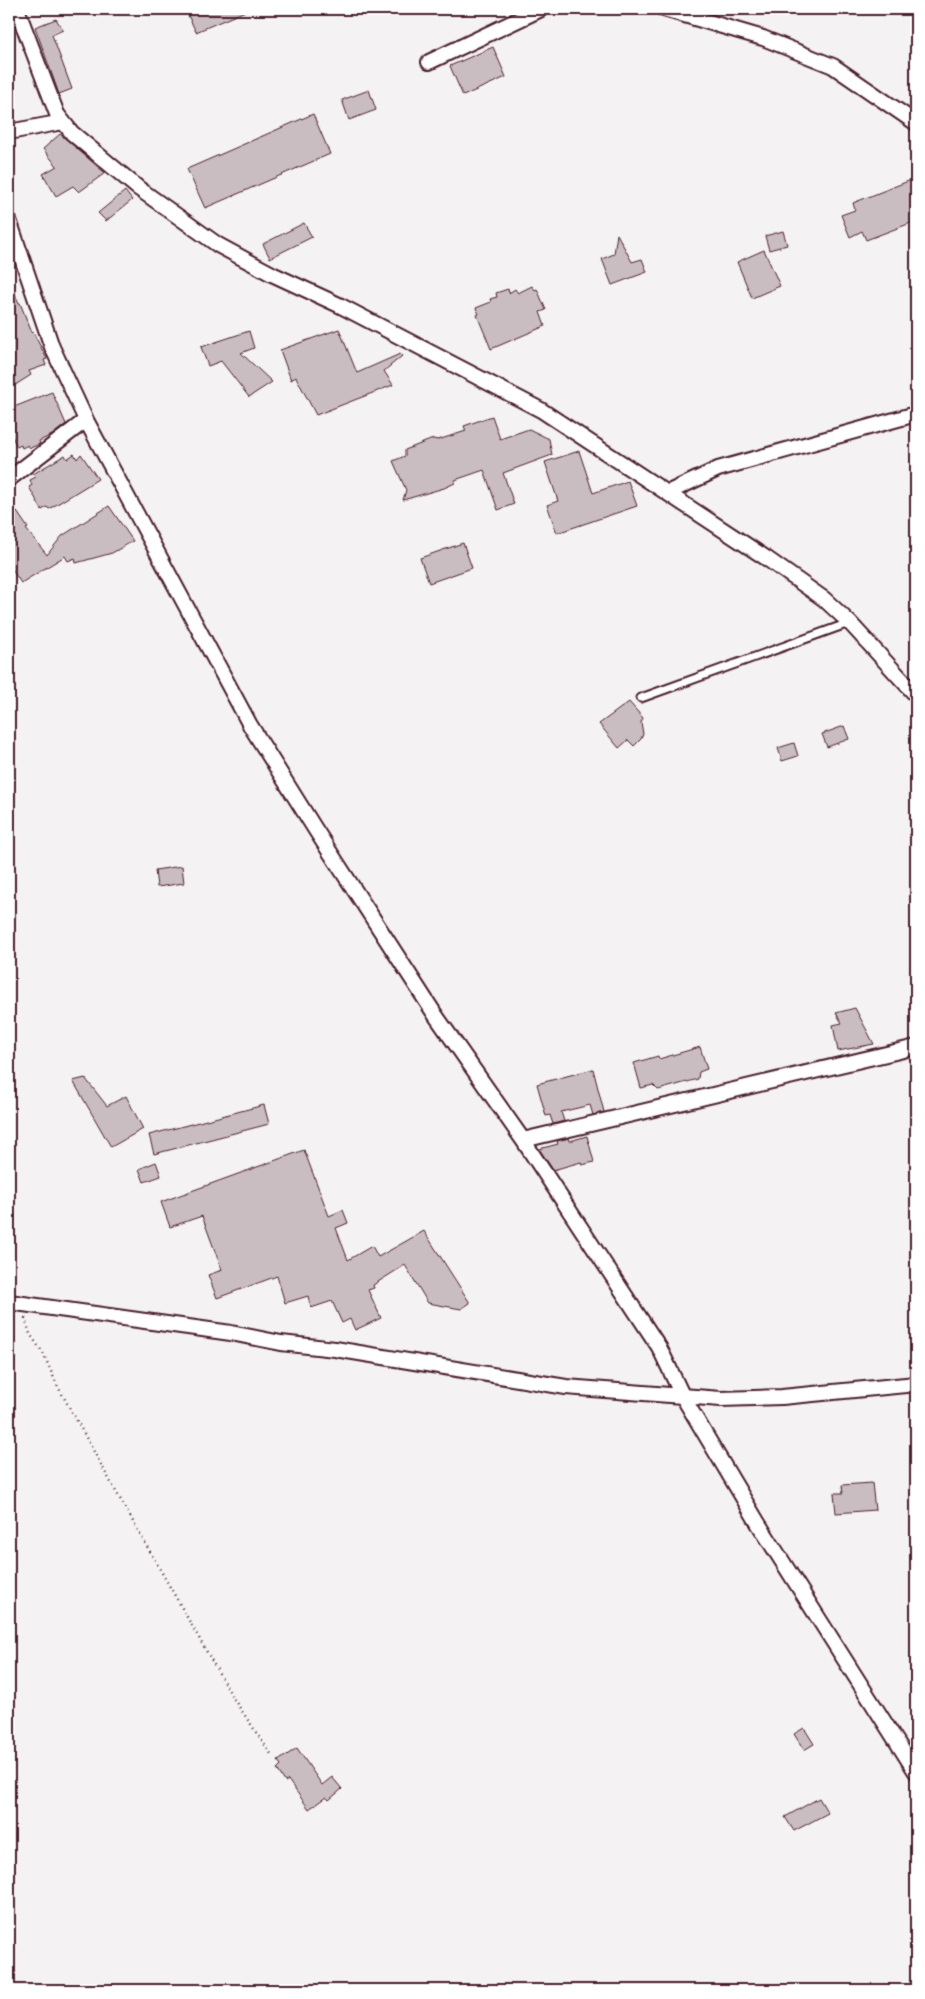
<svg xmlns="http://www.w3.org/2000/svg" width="925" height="1999" viewBox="0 0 925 1999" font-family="Caveat,sans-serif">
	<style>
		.building { fill: #cabdc1; stroke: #4a1f2b }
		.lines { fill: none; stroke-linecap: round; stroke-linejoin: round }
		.service-casing { stroke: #4a1f2b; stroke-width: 11 }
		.minor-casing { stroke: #4a1f2b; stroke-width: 18 }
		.path { stroke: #4a1f2b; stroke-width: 2.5; stroke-dasharray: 1 4; stroke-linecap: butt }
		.service { stroke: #fff; stroke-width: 7 }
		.minor { stroke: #fff; stroke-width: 14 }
	</style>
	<rect width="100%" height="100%" fill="#f4f2f2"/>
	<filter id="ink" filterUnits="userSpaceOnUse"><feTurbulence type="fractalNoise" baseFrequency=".02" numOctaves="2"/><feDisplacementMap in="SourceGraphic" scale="10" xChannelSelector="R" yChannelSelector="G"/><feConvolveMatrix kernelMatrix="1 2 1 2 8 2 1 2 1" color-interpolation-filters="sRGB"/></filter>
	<g filter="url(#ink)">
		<path class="building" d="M185 9H250L196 32Z
			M56 19 63 30 52 35 72 89 59 94 35 27Z
			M493 47 506 77 463 96 450 66Z
			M369 90 376 110 349 120 342 100Z
			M313 114 330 154 205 208 187 169Z
			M60 134 105 173 79 192 73 186 56 196 43 174 57 166 43 149Z
			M916 178V221L866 240 862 231 850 237 841 215 855 210 853 203Z
			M125 191 132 200 106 221 98 213Z
			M304 223 312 237 270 258 263 244Z
			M783 231 787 245 769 250 765 236Z
			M617 234 632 262 642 259 647 272 612 285 602 259 614 254Z
			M764 250 780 286 752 298 737 262Z
			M9 281 19 303H20L32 333 33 332 47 359 44 360 46 365 29 371 31 375 9 389Z
			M532 286 535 290 537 289 546 310 540 312 545 326 491 349 477 315 479 314 476 308 491 302 490 299 497 297 496 293 508 289 509 293 515 289 518 293Z
			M339 329 357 373 400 354 402 356 384 371 393 385 316 415 296 377 291 380 280 350Z
			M249 331 254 348 241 353 272 382 249 397 221 361 208 366 201 347Z
			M52 392 66 424 52 435 39 441 40 444 30 448 28 445 22 448 21 445 17 447 9 430V409Z
			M492 416 500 439 529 429 549 439 552 455 503 473 514 504 498 510 484 470 455 480V483L444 488 403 500 406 490 393 461 405 456V450L433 439 438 440 466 431 464 426Z
			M579 451 593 493 628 481 637 506 557 533 547 505 558 501 545 462Z
			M74 454 77 459 81 454 98 479 49 509 47 507 42 510 29 487 32 485 30 480 36 477 33 474 65 455 67 459Z
			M9 500 28 528 26 529 47 555 62 536 109 506 133 541 112 553 76 563 75 558 68 561 65 556 21 583 9 565Z
			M463 543 472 568 429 583 420 558Z
			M629 702 643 718 641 722 643 734 641 739 634 746 628 740 619 748 599 724Z
			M844 726 849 739 827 747 822 734Z
			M794 743 798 756 782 761 778 748Z
			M182 866 184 883 157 887 155 870Z
			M855 1008 874 1044 838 1051 833 1025 842 1023 836 1013Z
			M700 1047 707 1069 699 1072 698 1079 658 1090 653 1085 641 1088 634 1063 658 1056 659 1059Z
			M593 1069 604 1112 593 1115 590 1105 561 1112 564 1121 553 1124 550 1115 546 1116 537 1084Z
			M85 1078 107 1106 126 1096 143 1129 111 1147 73 1081Z
			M264 1105 269 1124 154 1154 149 1135Z
			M587 1136 594 1162 582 1165 581 1162 553 1170 539 1149 558 1144 557 1141 569 1138 570 1141Z
			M304 1150 329 1216 343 1210 348 1223 336 1228 348 1260 372 1246 378 1257 424 1231 470 1303 461 1309 428 1303 405 1265 373 1285 374 1288 368 1290 381 1318 355 1330 350 1319 342 1323 332 1301 311 1308 308 1296 285 1303 277 1276 217 1298 208 1275 222 1270 202 1216 170 1227 161 1202Z
			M156 1162 161 1176 144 1182 139 1169Z
			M872 1483 875 1510 836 1513 834 1493H843L842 1485Z
			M804 1728 814 1744 804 1750 794 1734Z
			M297 1748 322 1785 332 1777 342 1789 329 1800 326 1797 309 1809 288 1780 285 1782 277 1769 281 1765 278 1761Z
			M819 1798 828 1813 794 1831 785 1817Z"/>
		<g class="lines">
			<defs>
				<path id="service" d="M641 698 849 623"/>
				<path id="minor" d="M17 9 57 114 72 133 138 188 218 245 272 274 339 305 541 410 766 558 824 599 850 623 916 695
					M664 9 763 38 833 66 916 123
					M429 62 541 9
					M9 132 63 122
					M9 220 52 347 86 420 250 725 315 829 436 1016 523 1140 659 1347 683 1397 758 1523 916 1772
					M9 479 86 420
					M669 492 718 469 916 414
					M523 1140 916 1047
					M9 1302 231 1333 281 1343 335 1349 566 1387 721 1399 782 1397 916 1384"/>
			</defs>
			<use href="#service" class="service-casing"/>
			<use href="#minor" class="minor-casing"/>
			<path class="path" d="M25 1318 30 1334 43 1353 57 1385 119 1497 233 1698 271 1754"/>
			<use href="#service" class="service"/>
			<use href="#minor" class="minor"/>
		</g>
	</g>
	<rect width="925" height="1999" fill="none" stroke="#fff" stroke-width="30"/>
	<rect x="15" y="15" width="895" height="1969" fill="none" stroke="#4a1f2b" stroke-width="2" filter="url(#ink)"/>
</svg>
